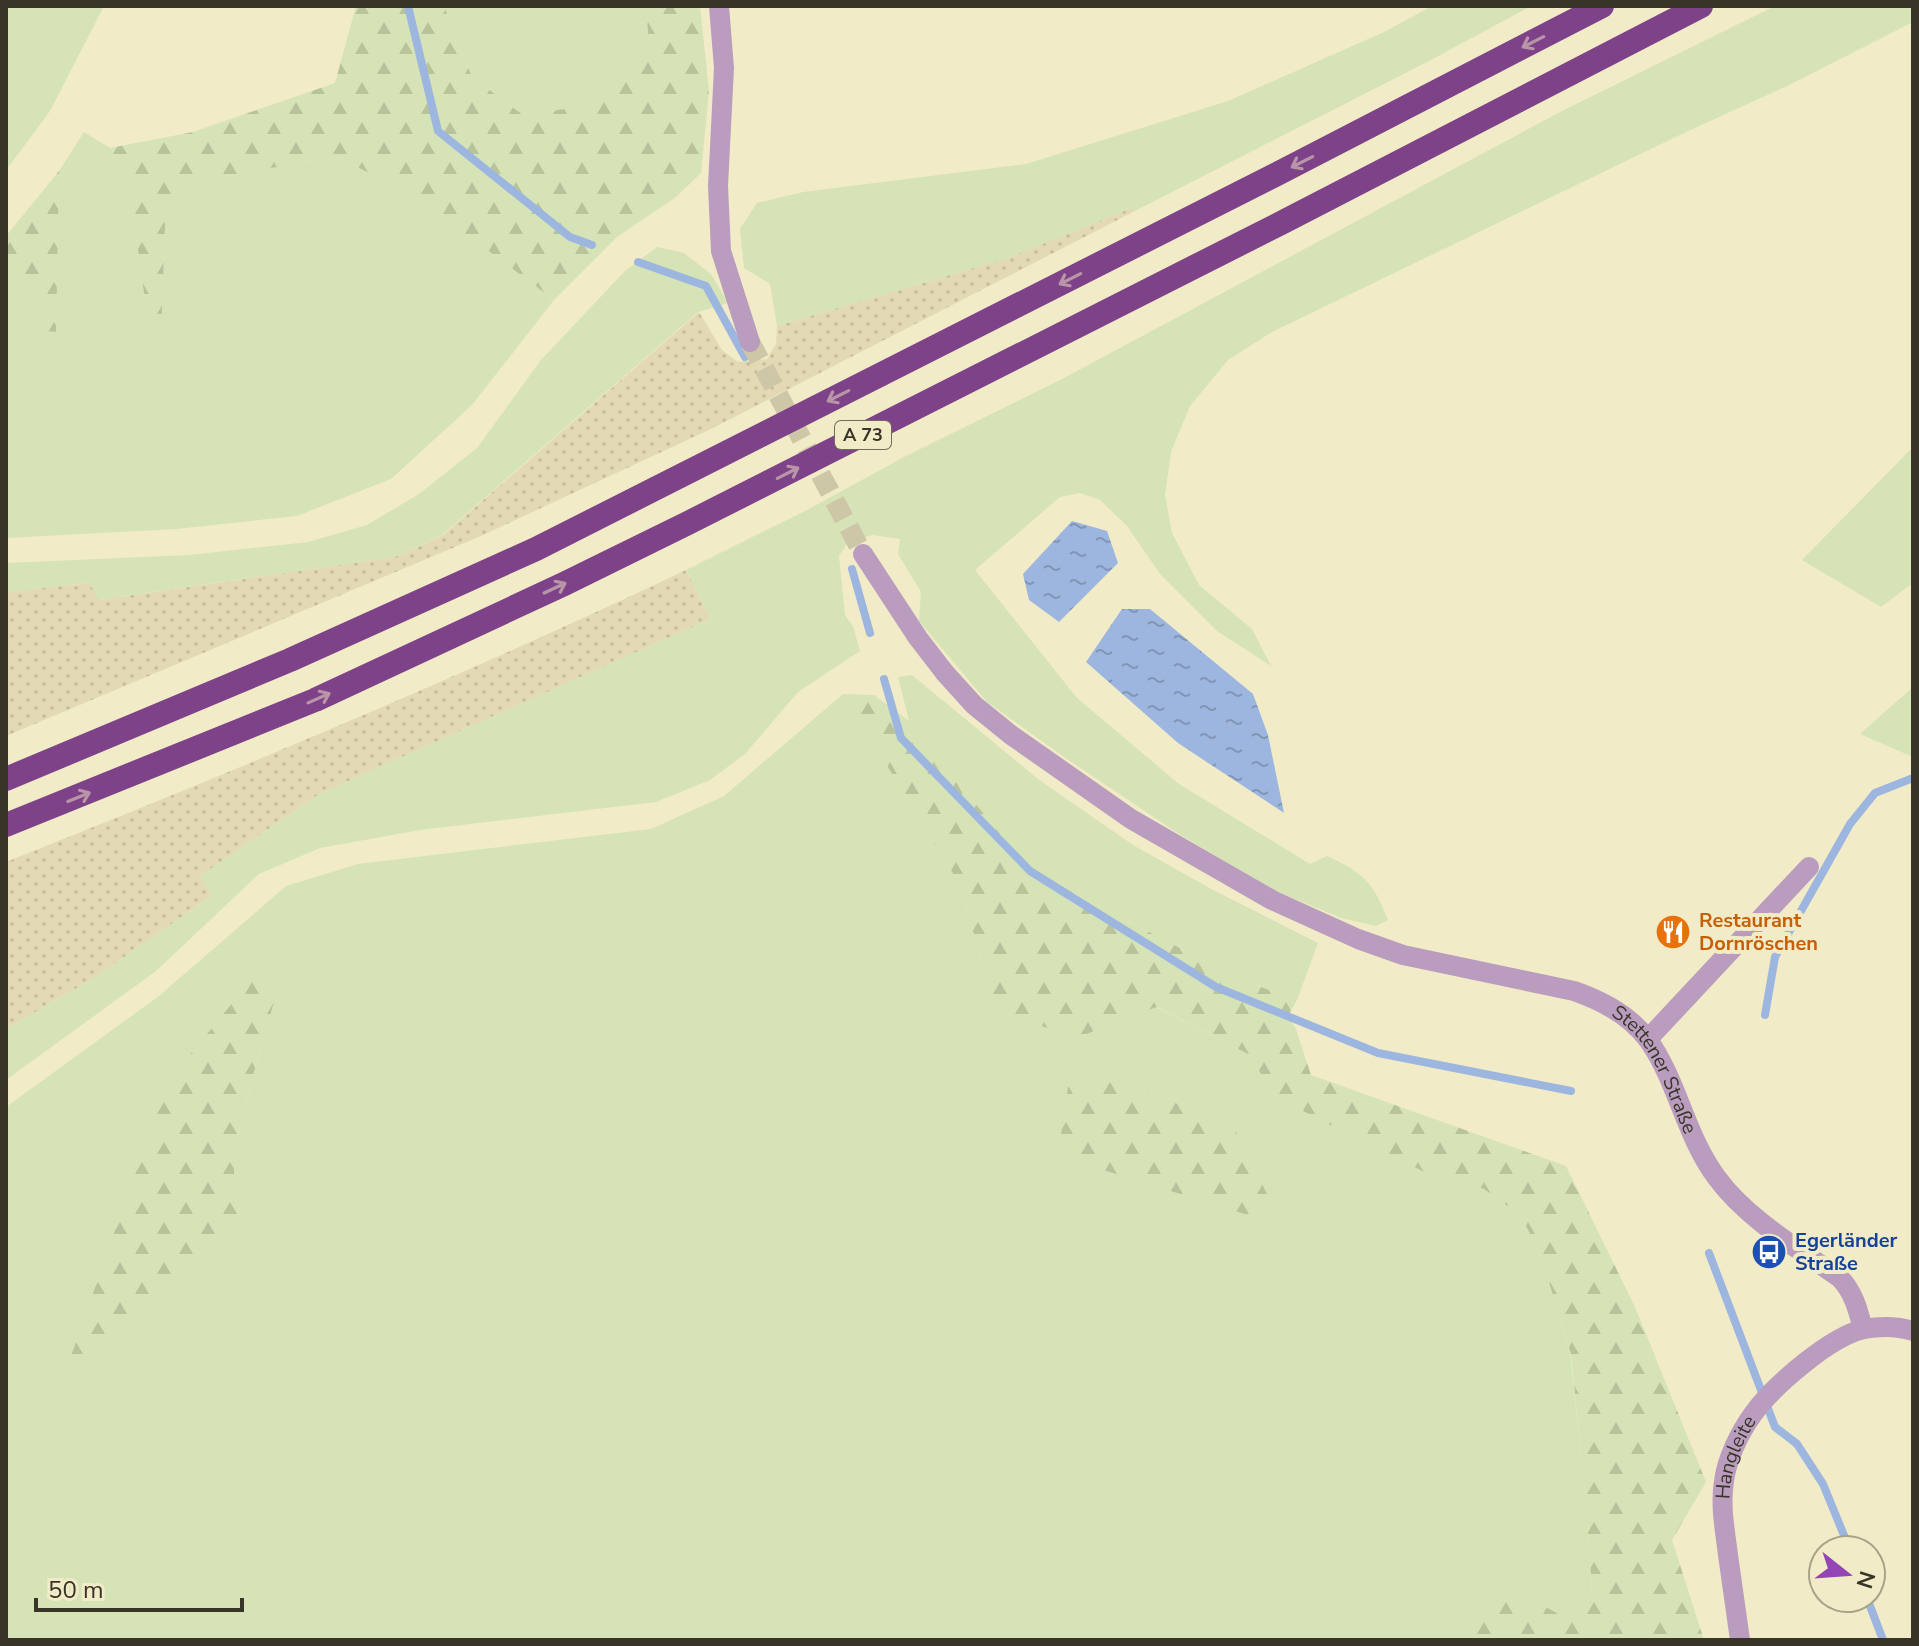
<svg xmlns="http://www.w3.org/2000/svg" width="1919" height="1646" viewBox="0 0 1919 1646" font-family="'Nunito Sans',sans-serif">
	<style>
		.grass { fill: #d6e3b6; fill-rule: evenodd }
		.forest { fill: url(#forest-firs) }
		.sand { fill: url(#sand-dots) }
		.water { fill: url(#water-ripples) }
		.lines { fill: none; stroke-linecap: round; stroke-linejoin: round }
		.stream { stroke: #9db6e0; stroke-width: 8 }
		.minor-tunnel { stroke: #cdc7a8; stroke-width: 20; stroke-dasharray: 20 10; stroke-linecap: butt }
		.minor { stroke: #ba9dbe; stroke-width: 20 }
		.motorway { stroke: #7e4288; stroke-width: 24 }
		.oneway { stroke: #b896a8 }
		.labels { text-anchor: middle; stroke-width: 8; stroke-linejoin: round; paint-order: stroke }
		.shield { fill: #f2ebc8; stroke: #706c58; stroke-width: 2 }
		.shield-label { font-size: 18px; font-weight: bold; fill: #383528 }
		.food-label { font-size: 20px; font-weight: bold; fill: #c56008; stroke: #f2ebc8; text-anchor: start }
		.street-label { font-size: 20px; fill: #383528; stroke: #f2ebc8 }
		.transit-label { font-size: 20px; font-weight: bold; fill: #164399; stroke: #f2ebc8; text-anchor: start }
	</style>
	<defs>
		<pattern id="forest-firs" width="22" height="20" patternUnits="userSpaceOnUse" patternTransform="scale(2)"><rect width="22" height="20" fill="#d6e3b6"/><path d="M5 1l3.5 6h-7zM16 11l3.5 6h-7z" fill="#b8c39c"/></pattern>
		<pattern id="sand-dots" width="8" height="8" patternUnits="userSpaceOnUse" patternTransform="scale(2)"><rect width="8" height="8" fill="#e3dab5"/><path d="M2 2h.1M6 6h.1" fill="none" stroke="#c4bc9c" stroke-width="1.8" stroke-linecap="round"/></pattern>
		<pattern id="water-ripples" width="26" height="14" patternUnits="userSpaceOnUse" patternTransform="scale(2)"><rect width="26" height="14" fill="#9db6e0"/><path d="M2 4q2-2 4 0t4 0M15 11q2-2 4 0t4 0" fill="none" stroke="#8195b6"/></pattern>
	</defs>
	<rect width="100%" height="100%" fill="#f2ebc8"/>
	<path class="grass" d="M6 6H104L50 111 7 169Z
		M444 6H646L651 56 585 106 523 115 472 77Z
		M1432 6H1531L1429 61 1133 212 1130 209 1008 258 777 326 770 284 744 268 740 229 757 203 803 192 1026 164 1228 101 1384 32Z
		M1775 6H1913V22L1787 86 1684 133 1272 332 1228 360 1190 406 1171 452 1165 495 1172 533 1199 585 1252 629 1271 666 1217 631 1160 574 1127 526 1100 500 1080 493 1060 497 975 570 1077 698 1179 784 1310 864 1327 856C1364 873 1373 882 1388 920L1376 926 1341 918 1271 889 1176 832 1067 759 987 702 919 621 921 592 898 554 900 539 873 535 849 541 839 556 845 615 853 626 860 651 798 692 745 754 710 780 656 802 420 830 320 848 259 874 156 971 6 1080V1029L94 978 211 896 200 876 319 794 710 619 686 570 807 510 904 457 1062 379 1562 111Z
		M84 132 110 148 128 177 147 314 160 334 166 199 191 183 335 156 415 196 554 300 472 405 391 479 297 516 176 529 6 538V256L34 295 44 331 55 332 59 171Z
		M657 247 684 253 711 274 728 303 698 312 441 536 395 557 98 600 88 583 6 592V563L189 555 308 542 367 525 419 494 477 448 541 360 625 271Z
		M1913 447V583L1881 607 1802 560Z
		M912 675 1038 779 1133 845 1215 891 1318 943 1297 1000 1242 980 1029 870 909 721 898 677Z
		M1913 687V757L1860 734Z
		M843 694 960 885 995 1010 1076 1038 1156 1007 1248 1054 1277 1098 1424 1172 1484 1189 1520 1215 1540 1253 1570 1351 1586 1502 1592 1591 1577 1624 1503 1587 1471 1616 1450 1640H6V1107L159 996 286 886 358 864 651 829 724 796ZM274 977V1002L255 1068 234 1153V1196L241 1213 62 1383Z"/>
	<path class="forest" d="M356 6H444L472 77 523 115 585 106 650 56 646 6H700L709 91 701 173 676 197 617 237 554 300 415 196 335 156 191 183 166 199 161 335 147 315 128 177 110 148 193 132 335 83Z
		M59 171 56 332 44 331 34 295 6 256V236Z
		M843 694 874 695 909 721 1029 870 1242 980 1297 1000 1288 1016 1296 1029 1311 1075 1566 1166 1635 1307 1706 1482 1672 1540 1704 1640H1450L1471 1616 1503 1586 1577 1623 1592 1590 1586 1505 1571 1354 1540 1253 1520 1215 1484 1189 1424 1172 1277 1098 1248 1054 1157 1007 1076 1038 995 1010 960 885Z
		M274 977V1002L255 1068 234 1153V1196L241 1213 61 1385 166 1084 252 979Z
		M1114 1082 1231 1122 1283 1226 1058 1156 1068 1087Z"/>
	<path class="sand" d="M1132 208 1133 212 711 429 481 536 6 736V592L89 583 99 600 395 557 442 536 699 312 722 350 738 362 767 359 776 344 777 326 1008 258Z
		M686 570 710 619 319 794 200 876 211 896 94 978 6 1029V862C235 771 463 676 686 570Z"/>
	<path class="water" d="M1072 521 1107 531 1118 563 1059 622 1029 600 1023 574Z
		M1122 609H1150L1253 694 1268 735 1284 813 1178 743 1086 662Z"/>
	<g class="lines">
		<path class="stream" d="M408 6 438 131 570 237 592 245
			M638 262 706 286 745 357
			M852 569 870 633
			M884 679 901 738 1030 871 1216 987 1378 1053 1571 1091
			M1765 1015 1775 957 1850 824 1875 793 1913 778
			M1709 1253 1775 1427 1797 1444 1823 1484 1850 1550
			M1867 1598 1883 1640"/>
		<path class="minor-tunnel" d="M750 342 863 554"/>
		<g class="minor">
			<path d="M719 6 724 68 718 186 721 251 750 342"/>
			<path id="s1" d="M863 554 918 638 945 673 974 705 1011 735 1131 819 1272 900 1358 939 1403 955 1574 991C1603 1001 1631 1016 1649 1041 1678 1083 1686 1137 1717 1178 1747 1219 1799 1249 1840 1278 1854 1293 1858 1310 1863 1329"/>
			<path d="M1648 1039 1809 867"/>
			<path id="s2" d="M1740 1640C1736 1612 1732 1583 1728 1555 1725 1530 1720 1506 1724 1481 1727 1458 1740 1432 1753 1414 1773 1386 1831 1336 1864 1329 1881 1326 1897 1326 1913 1331"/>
		</g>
		<path class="motorway" d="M6 779 290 660 536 549 1277 174 1602 6
			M6 825 315 700 564 584 688 523 1285 221 1701 6"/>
	</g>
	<defs><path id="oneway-shaft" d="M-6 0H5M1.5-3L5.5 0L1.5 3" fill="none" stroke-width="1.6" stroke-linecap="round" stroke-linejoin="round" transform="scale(2)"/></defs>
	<g class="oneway">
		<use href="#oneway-shaft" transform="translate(1533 42) rotate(153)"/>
		<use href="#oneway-shaft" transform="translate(1302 162) rotate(153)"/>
		<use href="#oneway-shaft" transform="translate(1070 279) rotate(153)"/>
		<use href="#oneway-shaft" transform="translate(838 396) rotate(153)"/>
		<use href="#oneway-shaft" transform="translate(788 473) rotate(-27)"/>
		<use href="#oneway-shaft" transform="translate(555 588) rotate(-25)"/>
		<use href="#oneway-shaft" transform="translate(319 698) rotate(-24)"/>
		<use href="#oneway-shaft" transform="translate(79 797) rotate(-22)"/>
	</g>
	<defs>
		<symbol id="restaurant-disc" viewBox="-11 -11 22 22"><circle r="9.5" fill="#e8710a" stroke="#f2ebc8"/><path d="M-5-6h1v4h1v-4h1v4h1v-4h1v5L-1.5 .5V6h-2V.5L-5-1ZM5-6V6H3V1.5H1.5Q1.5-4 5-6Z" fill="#fff"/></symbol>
		<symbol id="bus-disc" viewBox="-11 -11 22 22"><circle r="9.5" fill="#1a4fb4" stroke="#f2ebc8"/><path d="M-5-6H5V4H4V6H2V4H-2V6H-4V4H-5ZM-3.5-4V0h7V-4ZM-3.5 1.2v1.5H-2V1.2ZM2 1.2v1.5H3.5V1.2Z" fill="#fff"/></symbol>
	</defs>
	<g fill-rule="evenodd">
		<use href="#restaurant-disc" x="1653" y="912" width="40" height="40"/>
		<use href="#bus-disc" x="1749" y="1232" width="40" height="40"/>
	</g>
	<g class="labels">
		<rect class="shield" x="835" y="421" width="56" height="28" rx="6"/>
		<g class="shield-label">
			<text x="863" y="441">A 73</text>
		</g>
		<g class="food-label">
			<text x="1699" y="927">Restaurant<tspan x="1699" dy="23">Dornröschen</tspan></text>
		</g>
		<g class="street-label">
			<text dy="7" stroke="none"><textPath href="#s1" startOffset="980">Stettener Straße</textPath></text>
			<text dy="7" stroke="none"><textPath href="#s2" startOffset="186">Hangleite</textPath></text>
		</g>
		<g class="transit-label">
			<text x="1795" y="1247">Egerländer<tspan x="1795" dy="23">Straße</tspan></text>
		</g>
	</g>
	<rect width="1919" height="1646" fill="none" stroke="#383528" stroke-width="16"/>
	<g transform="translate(1847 1574) rotate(107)"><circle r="38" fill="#f2ebc8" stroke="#a8a288" stroke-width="2"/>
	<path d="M0-6L14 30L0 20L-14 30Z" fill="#9345b5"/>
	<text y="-12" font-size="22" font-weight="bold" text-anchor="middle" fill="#383528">N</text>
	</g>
	<path d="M36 1598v12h206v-12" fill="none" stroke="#383528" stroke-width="4"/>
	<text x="48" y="1598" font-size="24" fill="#383528" stroke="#f2ebc8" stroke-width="6" paint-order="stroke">50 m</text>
</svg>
